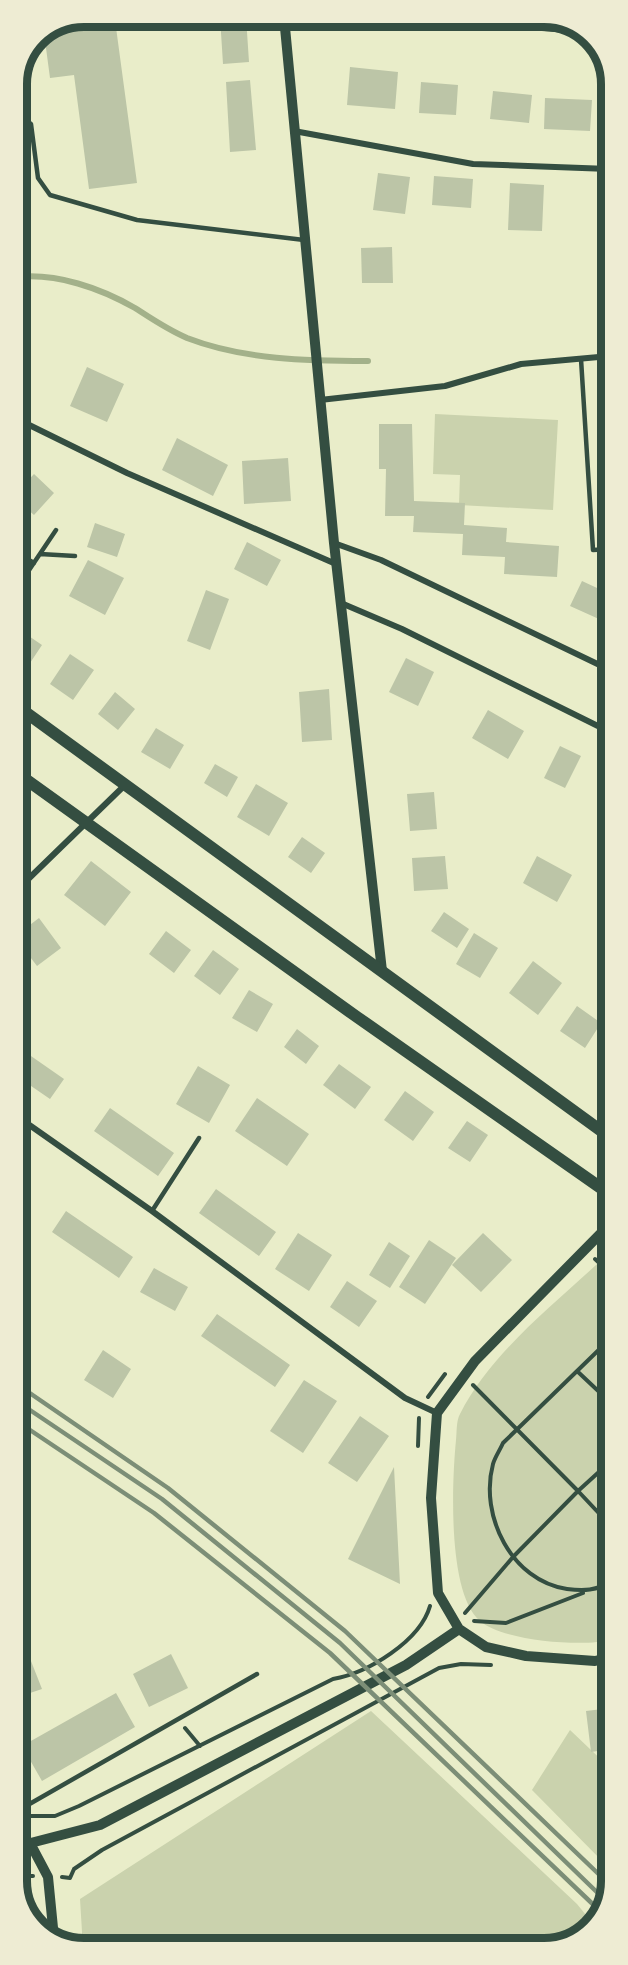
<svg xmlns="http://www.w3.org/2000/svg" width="628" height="1965" viewBox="0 0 628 1965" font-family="'Nunito Sans',sans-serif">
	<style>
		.green { fill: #cad2ad }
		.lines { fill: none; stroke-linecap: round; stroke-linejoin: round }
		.stream { stroke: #a3b18a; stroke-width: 6 }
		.building { fill: #bcc5a7 }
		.path { stroke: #344e41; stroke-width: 4 }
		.service { stroke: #344e41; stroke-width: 4.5 }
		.minor { stroke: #344e41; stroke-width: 6 }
		.tertiary { stroke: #344e41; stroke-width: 10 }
		.secondary { stroke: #344e41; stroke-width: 12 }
		.rail { stroke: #7c8e77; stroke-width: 4.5 }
		.rim { fill: none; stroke: #344e41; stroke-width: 8 }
	</style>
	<rect width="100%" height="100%" fill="#e9edc9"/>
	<path class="green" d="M435 414 558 420 553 510 459 505 460 475 433 474Z
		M611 1251V1640C582 1647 503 1641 480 1621 447 1593 452 1481 456 1440 457 1432 456 1421 460 1414 492 1350 560 1300 611 1251Z
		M371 1711 577 1904 594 1925 561 1946 83 1948 80 1899Z
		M570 1730 611 1769V1870L532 1790Z"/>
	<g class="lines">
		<path class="stream" d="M17 277C57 273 100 288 135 308 152 319 168 330 187 338 244 360 308 361 368 361"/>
	</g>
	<path class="building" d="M220 17H246L249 62 223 64Z
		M337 17H366L367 23 338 25Z
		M439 17H475V24L441 28Z
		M115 20 137 183 89 189 74 75 50 78 44 33 55 29Z
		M594 43 609 67V69L595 71 592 44Z
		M350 67 398 72 395 109 347 105Z
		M250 80 256 150 230 152 226 82Z
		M421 82 458 85 456 115 419 113Z
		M493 91 532 95 529 123 490 119Z
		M545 98 592 100 590 131 544 129Z
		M378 173 410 177 405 214 373 210Z
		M434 176 473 179 471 208 432 205Z
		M510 183 544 185 542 231 508 230Z
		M604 222H609V254L603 253Z
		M392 247 393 283H362L361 248Z
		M87 367 124 384 107 422 70 406Z
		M598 380H610V533H607Z
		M379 424H412L414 501 465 503 464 525 507 528 506 542 559 546 557 577 504 574 505 557 462 555 463 534 413 532 414 516H385L386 469H379Z
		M177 438 228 465 213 496 162 470Z
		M288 458 291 501 244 504 242 461Z
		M34 474 54 493 34 515 17 500V492Z
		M95 523 125 534 117 557 87 547Z
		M247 542 281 560 267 586 234 569Z
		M88 560 124 578 105 615 69 596Z
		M582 581 610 594V624L570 606Z
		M206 590 229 599 210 650 187 641Z
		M17 628 42 645 24 672 17 667Z
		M70 654 94 670 73 700 50 684Z
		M406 658 434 672 418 706 389 692Z
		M329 689 332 740 302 742 299 692Z
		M115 692 135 709 118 730 98 714Z
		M488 710 524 731 508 759 472 738Z
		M156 728 184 745 170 769 141 752Z
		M560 746 581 756 565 788 544 778Z
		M215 764 238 777 227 797 204 783Z
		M610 781V807L599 801Z
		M256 784 288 803 269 836 237 817Z
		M434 792 437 829 410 831 407 794Z
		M302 837 325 853 311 873 288 857Z
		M445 856 448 889 414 891 412 858Z
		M537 856 572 875 557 902 523 883Z
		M91 861 131 892 105 926 64 895Z
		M444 912 469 929 457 948 431 931Z
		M39 918 61 948 37 966 18 941V934Z
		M166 931 191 950 174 973 149 954Z
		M474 933 498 948 480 978 456 964Z
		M213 950 239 969 220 995 194 976Z
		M533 961 562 983 538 1015 509 993Z
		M249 990 273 1004 257 1032 232 1018Z
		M577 1006 601 1023 585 1048 560 1031Z
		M297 1029 319 1046 306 1064 284 1047Z
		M18 1047 64 1079 50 1099 18 1077Z
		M339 1064 371 1087 355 1109 323 1085Z
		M198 1066 230 1085 209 1123 176 1104Z
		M405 1091 434 1112 413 1141 384 1120Z
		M257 1098 309 1134 287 1166 235 1131Z
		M110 1108 174 1153 158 1176 94 1131Z
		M467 1121 488 1135 470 1162 448 1148Z
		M216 1189 276 1232 259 1256 199 1213Z
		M66 1211 133 1257 119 1278 52 1232Z
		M298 1233 332 1255 309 1291 275 1269Z
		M483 1233 512 1260 481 1292 452 1265Z
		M429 1240 456 1258 425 1304 399 1287Z
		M389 1242 410 1256 390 1288 369 1275Z
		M154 1268 188 1287 175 1311 140 1292Z
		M347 1281 377 1301 359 1327 330 1307Z
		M217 1314 290 1365 275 1387 201 1336Z
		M103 1350 131 1369 113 1398 84 1380Z
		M304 1380 337 1401 303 1453 270 1431Z
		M360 1416 389 1436 357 1482 328 1463Z
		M394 1467 400 1584 348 1559Z
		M18 1628 42 1689 18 1697Z
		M171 1654 188 1688 149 1707 133 1674Z
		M116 1693 135 1727 42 1781 22 1746Z
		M611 1708V1749L591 1752 586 1711Z"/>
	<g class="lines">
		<path class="path" d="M595 1259 611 1274
			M611 1338 503 1443C500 1450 495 1457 493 1464 479 1516 512 1581 567 1589 583 1591 597 1591 611 1581
			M577 1371 611 1403
			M428 1397 445 1374
			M418 1446 419 1418
			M611 1461 578 1491 611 1526
			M465 1613 513 1557 578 1491 473 1385
			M474 1621 506 1623 583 1593
			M185 1728 200 1746
			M31 1816H55L79 1806 333 1679C368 1673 420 1641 430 1606
			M19 1869 27 1876H33
			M62 1877 70 1878 74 1869 102 1850 439 1668 461 1664 491 1665"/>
		<path class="service" d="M519 27 585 32
			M17 113 31 124 38 178 50 195 137 220 304 240
			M581 359 593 550 610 549
			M17 553 34 563
			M40 554 75 556
			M17 588 56 530
			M152 1211 199 1138
			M19 1810 257 1674"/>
		<path class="minor" d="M294 131 473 164 609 169
			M320 400 445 386 521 364 610 356
			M17 419 127 473 336 564
			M334 543 381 560 610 670
			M341 603 402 629 610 732
			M604 728 610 714
			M18 889 125 785
			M18 1117 152 1211 405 1398 437 1413
			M19 1822 30 1843"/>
		<path class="tertiary" d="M284 17 334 543 382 971
			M611 1223 475 1361 437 1413 431 1498 438 1593 459 1629 486 1647 526 1656 595 1661 611 1657
			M30 1843 48 1877 54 1938
			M19 1846 100 1825 406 1665 459 1629"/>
		<path class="secondary" d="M17 706 611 1138
			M17 773 357 1017 611 1195"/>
		<path class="rail" d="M18 1385 168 1488 345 1631 610 1885
			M18 1402 162 1499 340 1643 605 1900
			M18 1422 154 1513 330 1653 601 1912"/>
	</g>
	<path d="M0 0H628V1965H0ZM84 27H544A57 57 0 0 1 601 84V1881A57 57 0 0 1 544 1938H84A57 57 0 0 1 27 1881V84A57 57 0 0 1 84 27Z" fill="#eeecd3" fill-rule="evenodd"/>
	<path class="rim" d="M84 27H544A57 57 0 0 1 601 84V1881A57 57 0 0 1 544 1938H84A57 57 0 0 1 27 1881V84A57 57 0 0 1 84 27Z"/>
</svg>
